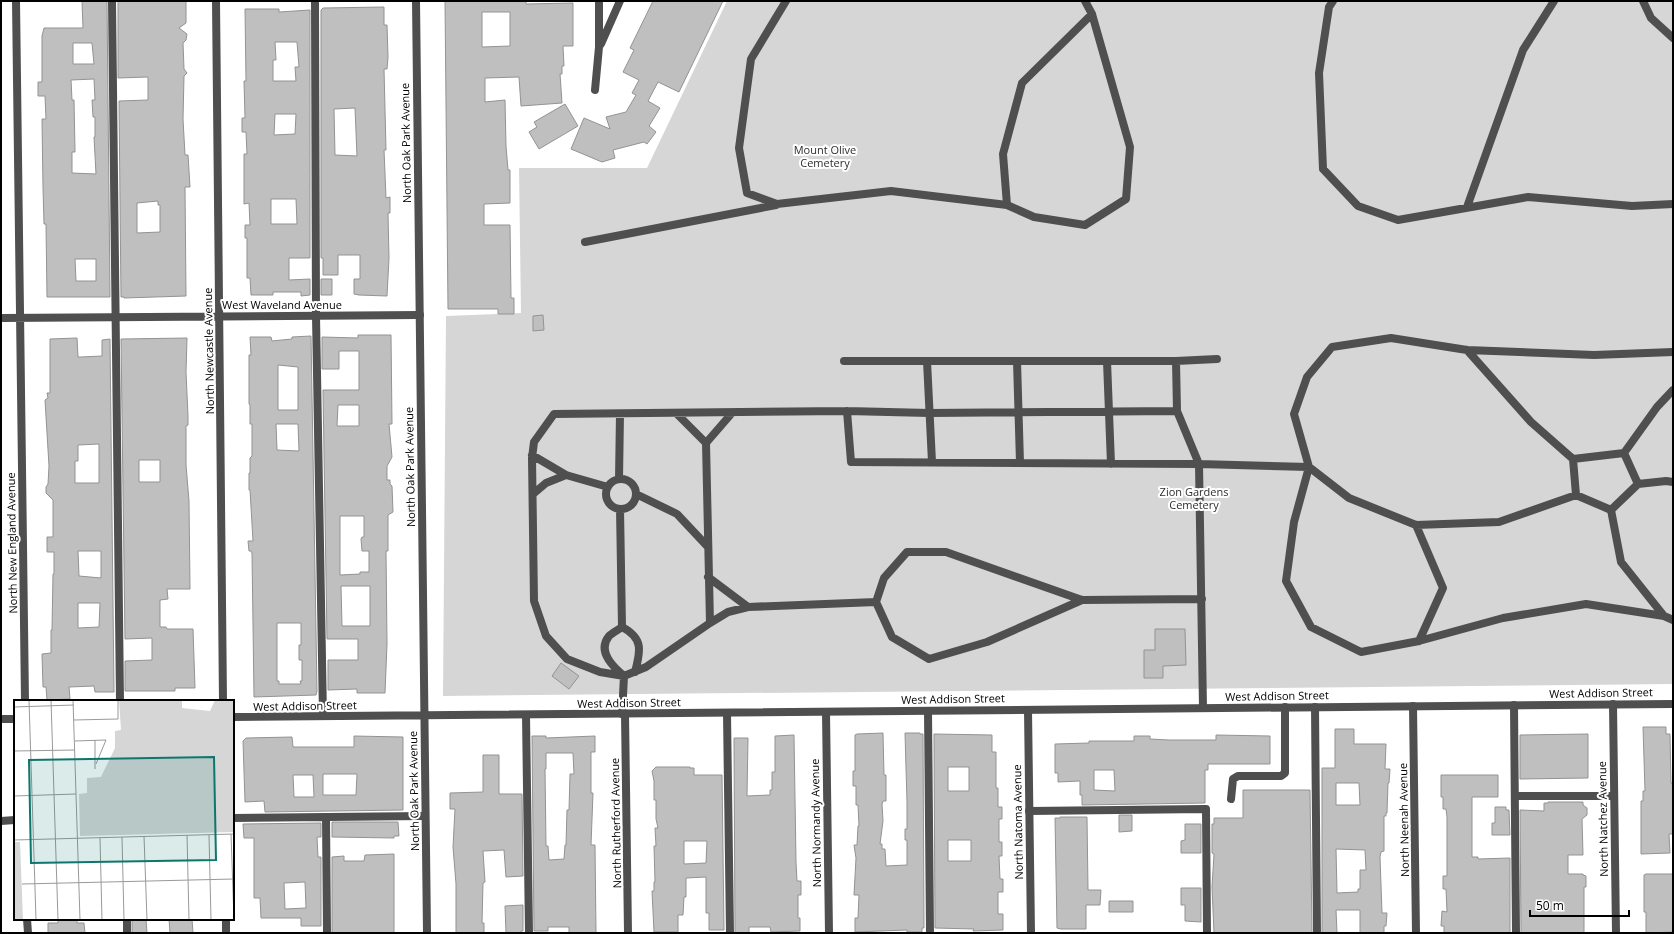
<svg xmlns="http://www.w3.org/2000/svg" width="1674" height="934" viewBox="0 0 1674 934" font-family="'Open Sans',sans-serif">
	<style>
		.green { fill: #d6d6d6 }
		.building { fill: #bfbfbf; stroke: #939393; fill-rule: evenodd }
		.lines { fill: none; stroke-linecap: round; stroke-linejoin: round }
		.service { stroke: #4f4f4f; stroke-width: 8 }
		.minor { stroke: #4f4f4f; stroke-width: 8 }
		.tertiary { stroke: #4f4f4f; stroke-width: 8 }
		.labels { text-anchor: middle; stroke-width: 4; stroke-linejoin: round; paint-order: stroke }
		.street-label { font-size: 11px; fill: #000; stroke: #fff }
		.park-label { font-size: 11px; fill: #2d2d2d; stroke: #fff }
		.inset-road { fill: none; stroke: #999; stroke-width: 1 }
		.view { fill: #0f766e; fill-opacity: 0.15; stroke: #0f766e; stroke-width: 2 }
		.inset-edge { fill: none; stroke: #000; stroke-width: 2 }
	</style>
	<rect width="100%" height="100%" fill="#fff"/>
	<path class="green" d="M727 1H1673V684L443 696 446 316 521 313 519 168H647Z"/>
	<path class="building" d="M82 1H107L110 297H47L46 224H44L43 187 42 119H46L45 96H38V82H42V36L44 28H83ZM73 43H92L94 64H73ZM94 79 95 100H92L93 117H95V137H94L96 174 72 173V152H75L74 100H72L71 80ZM75 259H96V281H76Z
		M118 1H186V23L179 28 187 34 186 40 183 43 184 69 187 73 184 76 183 119 185 155H188L190 187H185L186 296 124 298V297H121L119 101 148 100V77L118 78ZM158 201V205H160V232L137 233V203Z
		M445 1H526V4L573 3V46H563L564 66H562V74H560L562 103 521 106 519 77 485 78V102L505 100 506 146 508 170H510V203L484 204V225H510L511 298H514V314H498V309H448ZM482 12H510V46L482 47Z
		M653 1H723L679 92 658 82 648 101 660 108 649 126 656 132 647 144 644 142 613 150 615 158 602 162 571 149 584 118 610 129 606 117 626 112 636 95 632 93 639 80 623 72 634 50 630 48Z
		M384 7V25H387L388 57 387 69H384L386 150H384L386 198 390 197V213H388L389 258 387 296 359 295 354 294V279H360V255H338V275H323V258H321V10L323 8ZM355 108 357 156 335 155 334 109Z
		M245 9H279V12L310 10V258H289V280L310 279V295L301 296V292H273V295H251L250 278H247V238H245V225H250L249 203 244 204V154H247L246 132H242V118H245L244 81H246ZM275 42H297L299 67H295L296 81H273V60H276ZM275 114H296L295 134 274 135ZM271 199H296L297 224H271Z
		M565 104 578 126 539 149 529 132 537 127 534 122Z
		M321 279H332V295H321Z
		M543 315 544 330 533 331V316Z
		M358 335H391L392 424H389L392 457 387 466V480H390V484L392 486 393 512 388 515V551H386L387 644 385 693H357V689L328 690V660H358V639H327L323 390H359V351H339V369H322V337L358 338ZM338 405H359V426H337ZM340 516H364V537H362L361 539 362 551H369V572H360V574L340 575ZM341 586H370V626H342Z
		M311 336 317 691 316 695 254 697 252 553 251 551H249L248 541H253L250 490H249V473H250V458L252 456V424H250V405L249 404V355H251L250 337H271L272 341 292 339V337ZM278 365 298 367V410H278ZM276 424H298L299 451 277 450ZM277 623H301V645H299V660H302V681H300L301 684H279V681H277Z
		M77 338 78 357H81L102 356V340L110 339 114 692H95L94 686 69 687 70 699 47 700 46 687H43L42 654 51 653V630H52L53 574H54V552H47V537H53V500L46 493V487L48 484 49 466 45 400 48 398 47 393H50V339ZM99 444V483H75V461H78V445ZM78 551H101V578L79 576ZM78 603H100L99 627 78 628Z
		M187 338 186 372 188 416V425L186 426V465L189 501 190 589H167L168 599 160 600V627H166L167 629H193L195 688H175V691H125V661L152 660V638L125 639 121 339ZM139 460H160V482H139Z
		M1155 629H1185L1186 665 1163 666V678H1144V650H1155Z
		M561 663 579 676 569 689 552 676Z
		M1643 727H1666V734H1670L1671 783H1673V834H1669L1670 853 1641 854V801H1643V791H1645Z
		M1335 729H1354V744H1386L1385 769H1390L1389 783H1388L1387 813H1386V816H1384V851L1381 852 1380 857 1382 913H1387L1386 926H1384V933H1360V910H1336L1337 933H1322V768H1335ZM1336 783H1359L1360 805H1336ZM1336 849 1365 850 1366 870H1360V889H1358V892L1337 893Z
		M883 733 884 775H886V801H883L882 804 883 821 880 844H882V849H885L886 866 907 865V840H905V829H907V802L905 733H920V734H923L924 928H922V932H907V930L855 932V918H858L859 895H854L856 858 854 845H857L858 826H859L858 805H856V786H853V771H855V735L857 734Z
		M934 734 992 735V752H996V788H998V807H1002V819H999V842H1002V856H999L1000 879H1003V892H998V914H1003V930L973 931 974 929 935 928ZM948 767H969V791H948ZM948 840H971V861H948Z
		M1588 734V778L1520 779V735Z
		M794 735 796 862 797 881H801V895H798V918H800V931L771 932 770 927H749V933H735L734 738H748L747 796 770 795V790H772V772H775V736Z
		M1216 735 1270 736V764H1208V770H1205V803L1082 805V795H1080V781L1058 782V773H1055V744L1089 743V741H1134V736H1150V739L1169 740H1216ZM1094 770H1114L1115 791 1094 790Z
		M354 736 403 737V810L265 812 264 801 245 802 243 741 246 738 292 737 293 747H354ZM323 774H357L356 795H323ZM293 775H313L314 797H294Z
		M532 736H546V738L595 736V752H591V793H593L591 845H595L596 933H569V927H548V931H534ZM546 753H573L574 774H570L569 810H567L566 845H565L564 859 549 860 548 846H546L545 769H546Z
		M483 755H499V794H522L523 876 506 877 504 850 483 851 485 882 483 883 482 923H484V933H456V884L453 847 455 809H450V793L483 792Z
		M656 767H690V768H694V775H722L724 930H709V913H706V877L686 878V897H684L683 915H678V932H654L652 891H654V882H655L654 846H656L655 828H658L656 819V800H654V781L652 771ZM684 841H707L706 863 684 864Z
		M1441 775H1498V797H1472V857H1478V859L1510 858V933H1444V926H1441L1442 911 1447 912 1446 889H1443V876H1447V817L1446 809H1443V797H1441Z
		M1243 790H1310L1312 933H1214L1212 887 1214 854 1212 853V824H1214V818H1243Z
		M1548 802H1583V805L1587 808V815L1582 819 1583 855H1568V874H1583V875L1586 876V887H1584V933H1521L1520 810 1544 811V803H1548Z
		M1495 807H1506V810H1509L1510 835H1492V823H1495Z
		M1119 815H1132V831L1119 832Z
		M1060 817H1087L1088 890H1101L1100 905H1086V929H1061L1057 928 1055 818H1060Z
		M332 822H398L399 836H394V838L332 837Z
		M321 823V837H317L318 857H321V926H301V918H261L260 898H254V838H244L243 824ZM305 882 306 908 285 909 284 883Z
		M1185 824H1201V853H1181V841L1185 840Z
		M394 854V933H332V857L344 856V861H364L365 855Z
		M1646 874H1673V932L1646 933V912H1644V875Z
		M1181 888H1201V922L1185 921V905H1181Z
		M1109 901H1133V912H1109Z
		M523 905V931H521V933H506L505 906Z
		M58 919H77V923H84L85 933H48V923H58Z
		M132 919H146L147 933H132Z
		M169 919H192L193 933H170Z"/>
	<g class="lines">
		<path class="service" d="M112 1 120 701
			M315 1 316 316 323 716
			M786 1 751 59 739 148 747 193 777 204 891 191 1007 205 1034 217 1085 225 1126 199 1130 147 1092 14 1085 1
			M1333 1 1329 7 1319 73 1323 169 1358 206 1398 220 1528 197 1632 206 1673 204
			M1643 1 1651 18 1673 38
			M1007 205 1003 154 1022 83 1092 14
			M1467 207 1523 50 1554 1
			M585 242 776 205
			M1467 350 1531 422 1573 459 1624 453
			M1673 352 1594 355 1467 350 1391 338 1332 347 1307 377 1294 414 1309 467 1294 522 1286 581 1311 627 1361 652 1419 641 1503 618 1586 604 1664 616 1673 620
			M844 361H1176L1217 359
			M927 361 932 462
			M1017 361 1020 463
			M1107 361 1111 464
			M1176 361 1177 411 1199 464 1203 708
			M847 411 851 462 1199 464 1309 467 1349 498 1416 525 1499 522 1576 495 1573 459
			M676 413 706 443 710 623 646 667 624 676 600 672 567 659 546 636 534 601 532 458 534 442 554 414 847 411 929 413 1177 411
			M706 443 732 413
			M532 455 566 475 608 487
			M619 479 620 414
			M606 494a15 15 0 1 1 30 0a15 15 0 1 1-30 0Z
			M1638 484 1624 453 1657 407 1673 390
			M533 494 546 483 566 475
			M636 494 677 514 708 547
			M1576 495 1611 510 1621 562 1664 616
			M620 509 622 627
			M1611 510 1638 484 1666 481 1673 482
			M1416 525 1443 588 1419 641
			M708 577 748 607 876 602
			M1082 600 987 642 929 659 892 637 876 602 884 578 907 552H946L1082 600 1202 599
			M710 623 728 612 748 607
			M623 675C612 666 597 651 609 636 612 633 618 630 622 627 643 638 641 650 635 672
			M1514 705 1516 933
			M1315 707 1317 933
			M928 711 930 933
			M727 713 730 933
			M622 714 624 676
			M526 715 529 933
			M1515 796H1614
			M1231 799 1233 779 1238 776H1281L1285 773V707
			M1029 811 1206 809 1207 933
			M326 817 327 933
			M233 818 425 816
			M1 821 15 820
			M127 919V933"/>
		<path class="minor" d="M16 1 25 701
			M216 1 223 701
			M601 44 620 1
			M595 90 599 47V1
			M1 318 420 315
			M1613 704 1616 933
			M1413 706 1416 933
			M1028 710 1031 933
			M826 712 829 933
			M625 714 628 933
			M27 919 28 933
			M226 919V933"/>
		<path class="tertiary" d="M416 1 427 933
			M233 717 1673 704
			M1 719H15"/>
	</g>
	<g class="labels">
		<g class="street-label">
			<text transform="translate(406 143) rotate(-91)" y="4">North Oak Park Avenue</text>
			<text x="282" y="309">West Waveland Avenue</text>
			<text transform="translate(209 351) rotate(-91)" y="4">North Newcastle Avenue</text>
			<text transform="translate(410 467) rotate(-91)" y="4">North Oak Park Avenue</text>
			<text transform="translate(12 543) rotate(-91)" y="4">North New England Avenue</text>
			<text transform="translate(1601 693) rotate(-1)" y="4">West Addison Street</text>
			<text transform="translate(1277 696) rotate(-1)" y="4">West Addison Street</text>
			<text transform="translate(953 699) rotate(-1)" y="4">West Addison Street</text>
			<text transform="translate(629 703) rotate(-1)" y="4">West Addison Street</text>
			<text transform="translate(305 706) rotate(-1)" y="4">West Addison Street</text>
			<text transform="translate(414 791) rotate(-91)" y="4">North Oak Park Avenue</text>
			<text transform="translate(1603 819) rotate(-91)" y="4">North Natchez Avenue</text>
			<text transform="translate(1404 820) rotate(-91)" y="4">North Neenah Avenue</text>
			<text transform="translate(1018 822) rotate(-91)" y="4">North Natoma Avenue</text>
			<text transform="translate(616 823) rotate(-91)" y="4">North Rutherford Avenue</text>
			<text transform="translate(816 823) rotate(-91)" y="4">North Normandy Avenue</text>
		</g>
		<g class="park-label">
			<text x="825" y="154">Mount Olive<tspan x="825" dy="13">Cemetery</tspan></text>
			<text x="1194" y="496">Zion Gardens<tspan x="1194" dy="13">Cemetery</tspan></text>
		</g>
	</g>
	<g transform="translate(14 700)">
		<rect width="220" height="220" fill="#fff"/>
		<path d="M105 0H168V8L196 11 201 0H220V132L66 136 65 94 73 93V78L87 77 101 48V31L107 30ZM0 142H6L9 220H0Z" fill="#d6d6d6"/>
		<path class="inset-road" d="M15 0 22 220M37 0 44 220M59 0 66 220M0 7 60 5M60 20 104 19V0M81 40V69M61 41 92 40 82 64M0 51 61 50M0 96 62 94M217 134 220 220M173 135 175 220M195 135 197 220M130 136 133 220M108 137 110 220M86 138 88 220M0 140 220 134M8 184 220 179"/>
		<path class="view" d="M200 57 202 160 17 163 15 60Z"/>
		<rect width="220" height="220" class="inset-edge"/>
	</g>
	<rect width="1674" height="934" fill="none" stroke="#000000" stroke-width="4"/>
	<path d="M1530 910v6h99v-6" fill="none" stroke="#000000" stroke-width="2"/>
	<text x="1536" y="910" font-size="12" fill="#000000" stroke="#ffffff" stroke-width="3" paint-order="stroke">50 m</text>
</svg>
